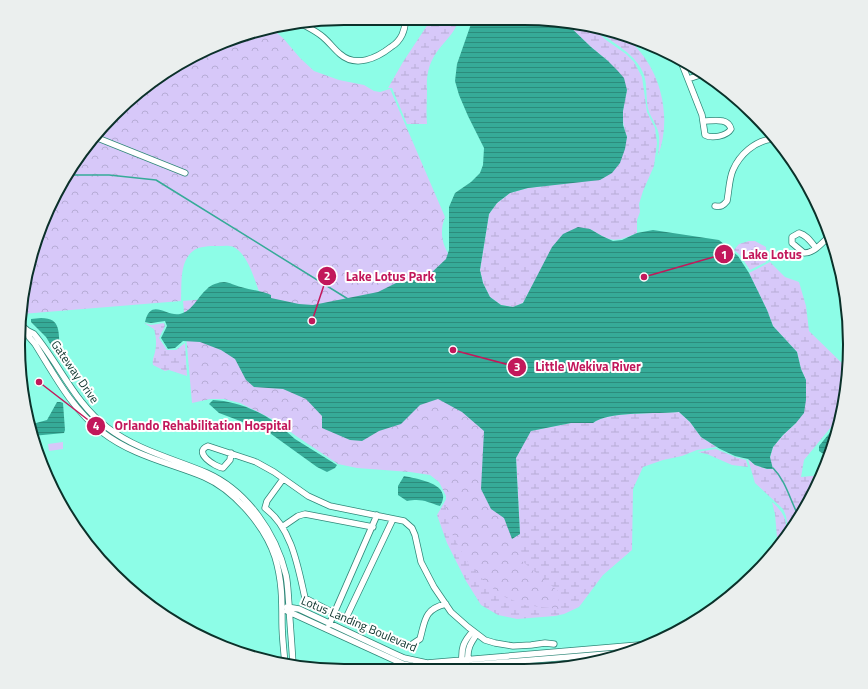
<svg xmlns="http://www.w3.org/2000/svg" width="868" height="689" viewBox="0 0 868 689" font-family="'Titillium Web',sans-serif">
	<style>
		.wetland { fill: url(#wetland-marsh) }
		.park { fill: url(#park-crowns) }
		.pitch { fill: #d7c8f9 }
		.water { fill: url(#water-rules) }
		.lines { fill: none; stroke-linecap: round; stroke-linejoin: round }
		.stream { stroke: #36ab98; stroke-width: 1.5 }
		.minor-casing { stroke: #308879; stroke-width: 7 }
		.minor { stroke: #fff; stroke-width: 5.5 }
		.labels { text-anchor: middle; stroke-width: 4; stroke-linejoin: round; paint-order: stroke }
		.street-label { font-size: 12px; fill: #0b312a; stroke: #fff }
		.rim { fill: none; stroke: #0b312a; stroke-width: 2 }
		.leader { fill: none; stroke: #c2185b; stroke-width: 1.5 }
		.callout-dot { fill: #c2185b; stroke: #fff; stroke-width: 1.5 }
		.mark-label { font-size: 12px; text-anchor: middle; font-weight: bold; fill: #fff }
		.callout-label { font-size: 13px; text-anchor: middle; font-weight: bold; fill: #c2185b; stroke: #fff; stroke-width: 4; stroke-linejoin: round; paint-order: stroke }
	</style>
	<defs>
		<pattern id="wetland-marsh" width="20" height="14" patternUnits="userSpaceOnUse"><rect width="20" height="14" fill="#d7c8f9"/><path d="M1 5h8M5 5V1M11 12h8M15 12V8" fill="none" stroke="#b7acd6"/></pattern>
		<pattern id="park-crowns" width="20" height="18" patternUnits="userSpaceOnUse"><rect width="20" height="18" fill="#d7c8f9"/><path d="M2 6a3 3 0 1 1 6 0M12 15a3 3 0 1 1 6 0" fill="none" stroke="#b7acd6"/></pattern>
		<pattern id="water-rules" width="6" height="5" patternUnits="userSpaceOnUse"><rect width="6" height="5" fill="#36ab98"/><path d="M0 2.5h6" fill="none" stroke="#2c8c7c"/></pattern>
	</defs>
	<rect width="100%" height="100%" fill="#8dfde7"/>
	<path class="wetland" d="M432 18H459C456 31 447 39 439 49 429 62 426 74 427 90 427 101 426 112 427 124H407L392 88H388L403 62Z
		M566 23 593 28 606 40 626 54 634 62 642 77 647 112 655 128 657 143 654 166 643 191 639 204 640 212 637 220V233C614 243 611 242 590 229L532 286 523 303 513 307 501 305 490 297 483 283 480 270 489 214 497 203 510 193 528 188 600 179 627 137C620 118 623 108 627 90L608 61 591 47Z
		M596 29C604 30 617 31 623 34 627 36 631 42 634 45 662 73 672 119 658 156 659 146 661 135 656 126 654 121 651 117 649 112 645 100 648 87 644 75 637 54 612 43 596 29Z
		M749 241H755L766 247V262L750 270 740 255 734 250 739 244Z
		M770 262 785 277 799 282 806 306 809 331 845 366 849 367 841 415 804 460 801 477 822 475 816 489 783 542 788 529 786 516 783 509 755 483 748 459 755 465 767 469 773 447 783 435 796 423 806 380 801 369 797 352 773 326 767 310 749 273Z
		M144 323 151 325 164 323 165 326 159 338 167 350H176L185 343 187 376 169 370 165 371 153 365C152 359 154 357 155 352 157 344 156 336 154 329Z
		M306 399 322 416V428L351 440 362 441 379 431 401 424 420 405 438 399 462 412 484 431 481 489 491 509 504 518 512 538 520 534 516 457 530 431 571 423H593C607 411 659 414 679 412L690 422 701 437 717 447 697 450 682 456 663 460 643 467 633 489 632 550 603 575 579 607 564 614 555 616 517 619 498 615 481 605 466 581 447 543 437 515 452 489V473L445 448H437L370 458 341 455 324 440Z
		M716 449 735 457 746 460 748 467 732 465 707 454 697 452Z
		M772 502C780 509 787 517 786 529 785 535 781 539 781 545L778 549 775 514Z"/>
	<path class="park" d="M265 33H277L283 38 300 58 314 71 339 80 364 85 374 91 380 92 390 89 445 217C439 232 442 246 452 259L508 394 522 561 558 591 559 609 525 605 505 597 487 584 466 560 451 532 446 513V496L439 482 430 475 410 472 357 468 338 464 296 436 276 421 240 403 224 399H210L192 403 183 301 260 294C255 281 249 259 238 250 232 244 225 246 217 246 210 246 199 246 193 251 179 262 182 285 181 301L22 314 29 260 62 181 114 113 181 62 244 36Z"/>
	<path class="pitch" d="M63 442V449L49 451 48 444Z"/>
	<path class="water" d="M471 18 545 19 566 23 591 47 608 61 617 70 624 78 627 90 623 111V125L627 137 625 149 620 163 612 173 600 180 528 188 510 193 497 203 489 214 480 270 483 283 490 297 501 305 513 307 523 303 552 247 563 234 578 227 590 229 602 236 613 241 622 240 637 233 653 230 719 240 738 256 749 273 767 310 773 326 797 352 801 369 806 380V400L804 413 796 423 783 435 773 447 770 457 773 469H767L755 465 748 459 735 456 720 449 701 437 690 422 679 412C659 414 607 411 593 423H571L531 431 516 458 520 534 512 539 504 518 491 509 481 489 484 431 462 412 438 399 420 405 401 424 379 431 362 441 350 440 322 428V416L306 399 283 389 254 387 246 380 235 359 221 350 200 342 183 341 175 348 168 349 161 338 167 326 165 321 151 323 145 322C151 297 166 317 180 314 193 311 198 296 207 289 210 285 219 282 224 282 229 282 236 286 241 287 251 290 262 291 271 295V298L299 304 313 305 378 292 396 283 419 279 430 274 446 259 449 250V207L455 193 471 182 480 173 483 165 484 148 468 116 459 95 455 81 457 64 471 24Z
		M41 318C62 318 58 333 60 349L59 352 57 354 55 352 46 337 31 322V319Z
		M213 400C235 401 258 410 276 423 283 428 289 434 295 439 309 448 323 456 337 465L335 468 327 472 317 467 267 431 219 413 209 404Z
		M57 402H60L63 403 65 430 64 433 32 436 29 425 47 420Z
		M841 419 839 429 830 453 825 455 819 451V446Z
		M404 476C418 479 454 484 440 506 427 502 422 498 407 501L398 495V486Z"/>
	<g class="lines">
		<path class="stream" d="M66 176 74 175H109L156 180 348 299
			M773 468C786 481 790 500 799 517"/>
		<defs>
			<path id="minor" d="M302 24C309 28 316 31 323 37 329 42 334 49 340 54 356 68 377 58 391 47 401 41 406 30 405 18
				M680 59 702 115 705 135C712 139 727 136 731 129 728 117 713 121 703 121
				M688 79 703 74
				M95 137 185 173
				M715 206C721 207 723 206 727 201 729 191 729 179 733 170 740 154 755 141 772 139
				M816 248C811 242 807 235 799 233L792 237V243L804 253C815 253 821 243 829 237H831
				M21 325 28 331 34 334C60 365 75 404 108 428 137 450 174 459 207 473 247 491 276 533 286 575 288 584 288 595 289 605 290 625 292 645 293 665
				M28 331 29 337 35 344C55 376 72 409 102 432 133 456 170 463 204 477 234 490 265 526 275 557 282 580 282 599 282 623 282 637 284 651 285 665
				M231 453 230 460 223 468C215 467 192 452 208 446L256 462 274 472 308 496 330 506 404 521 412 528 415 535 421 562 434 587 451 612 468 627 485 640 495 643 513 646 531 645 545 643 554 644
				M283 479 267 501 265 508C292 528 298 567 305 598L334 613 407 646 411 645 420 639C425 621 424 609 446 604
				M282 527 298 516 305 514 373 527
				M287 607 299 609 395 654 404 658 427 663 650 644
				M287 611 403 664 423 668
				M346 618 393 519
				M329 625 377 515
				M468 661C467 649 470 644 477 634
				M462 663C461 648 463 642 473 631
				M433 668 632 652"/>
		</defs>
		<use href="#minor" class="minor-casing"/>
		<use href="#minor" class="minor"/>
	</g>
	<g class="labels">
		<g class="street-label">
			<text transform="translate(75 372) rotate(55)" y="4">Gateway Drive</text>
			<text transform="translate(359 624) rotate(23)" y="4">Lotus Landing Boulevard</text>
		</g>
	</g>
	<path d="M0 0H868V689H0ZM344 25H524A319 319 0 0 1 843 344V345A319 319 0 0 1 524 664H344A319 319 0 0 1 25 345V344A319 319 0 0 1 344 25Z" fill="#ebefee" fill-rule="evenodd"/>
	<path class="rim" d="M344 25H524A319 319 0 0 1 843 344V345A319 319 0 0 1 524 664H344A319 319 0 0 1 25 345V344A319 319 0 0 1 344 25Z"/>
	<path class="leader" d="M644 277L724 254M312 321L327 276M453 350L517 367M39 382L96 426"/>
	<g class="callout-dot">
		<circle cx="644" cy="277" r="4"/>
		<circle cx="312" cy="321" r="4"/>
		<circle cx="453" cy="350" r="4"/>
		<circle cx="39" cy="382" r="4"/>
		<circle cx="724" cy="254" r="10"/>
		<circle cx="327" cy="276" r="10"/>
		<circle cx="517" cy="367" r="10"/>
		<circle cx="96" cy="426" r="10"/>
	</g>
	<g class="mark-label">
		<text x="724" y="259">1</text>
		<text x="327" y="280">2</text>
		<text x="517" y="371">3</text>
		<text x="96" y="430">4</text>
	</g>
	<g class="callout-label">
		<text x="772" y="259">Lake Lotus</text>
		<text x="390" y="281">Lake Lotus Park</text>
		<text x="588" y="371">Little Wekiva River</text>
		<text x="203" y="430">Orlando Rehabilitation Hospital</text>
	</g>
</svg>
